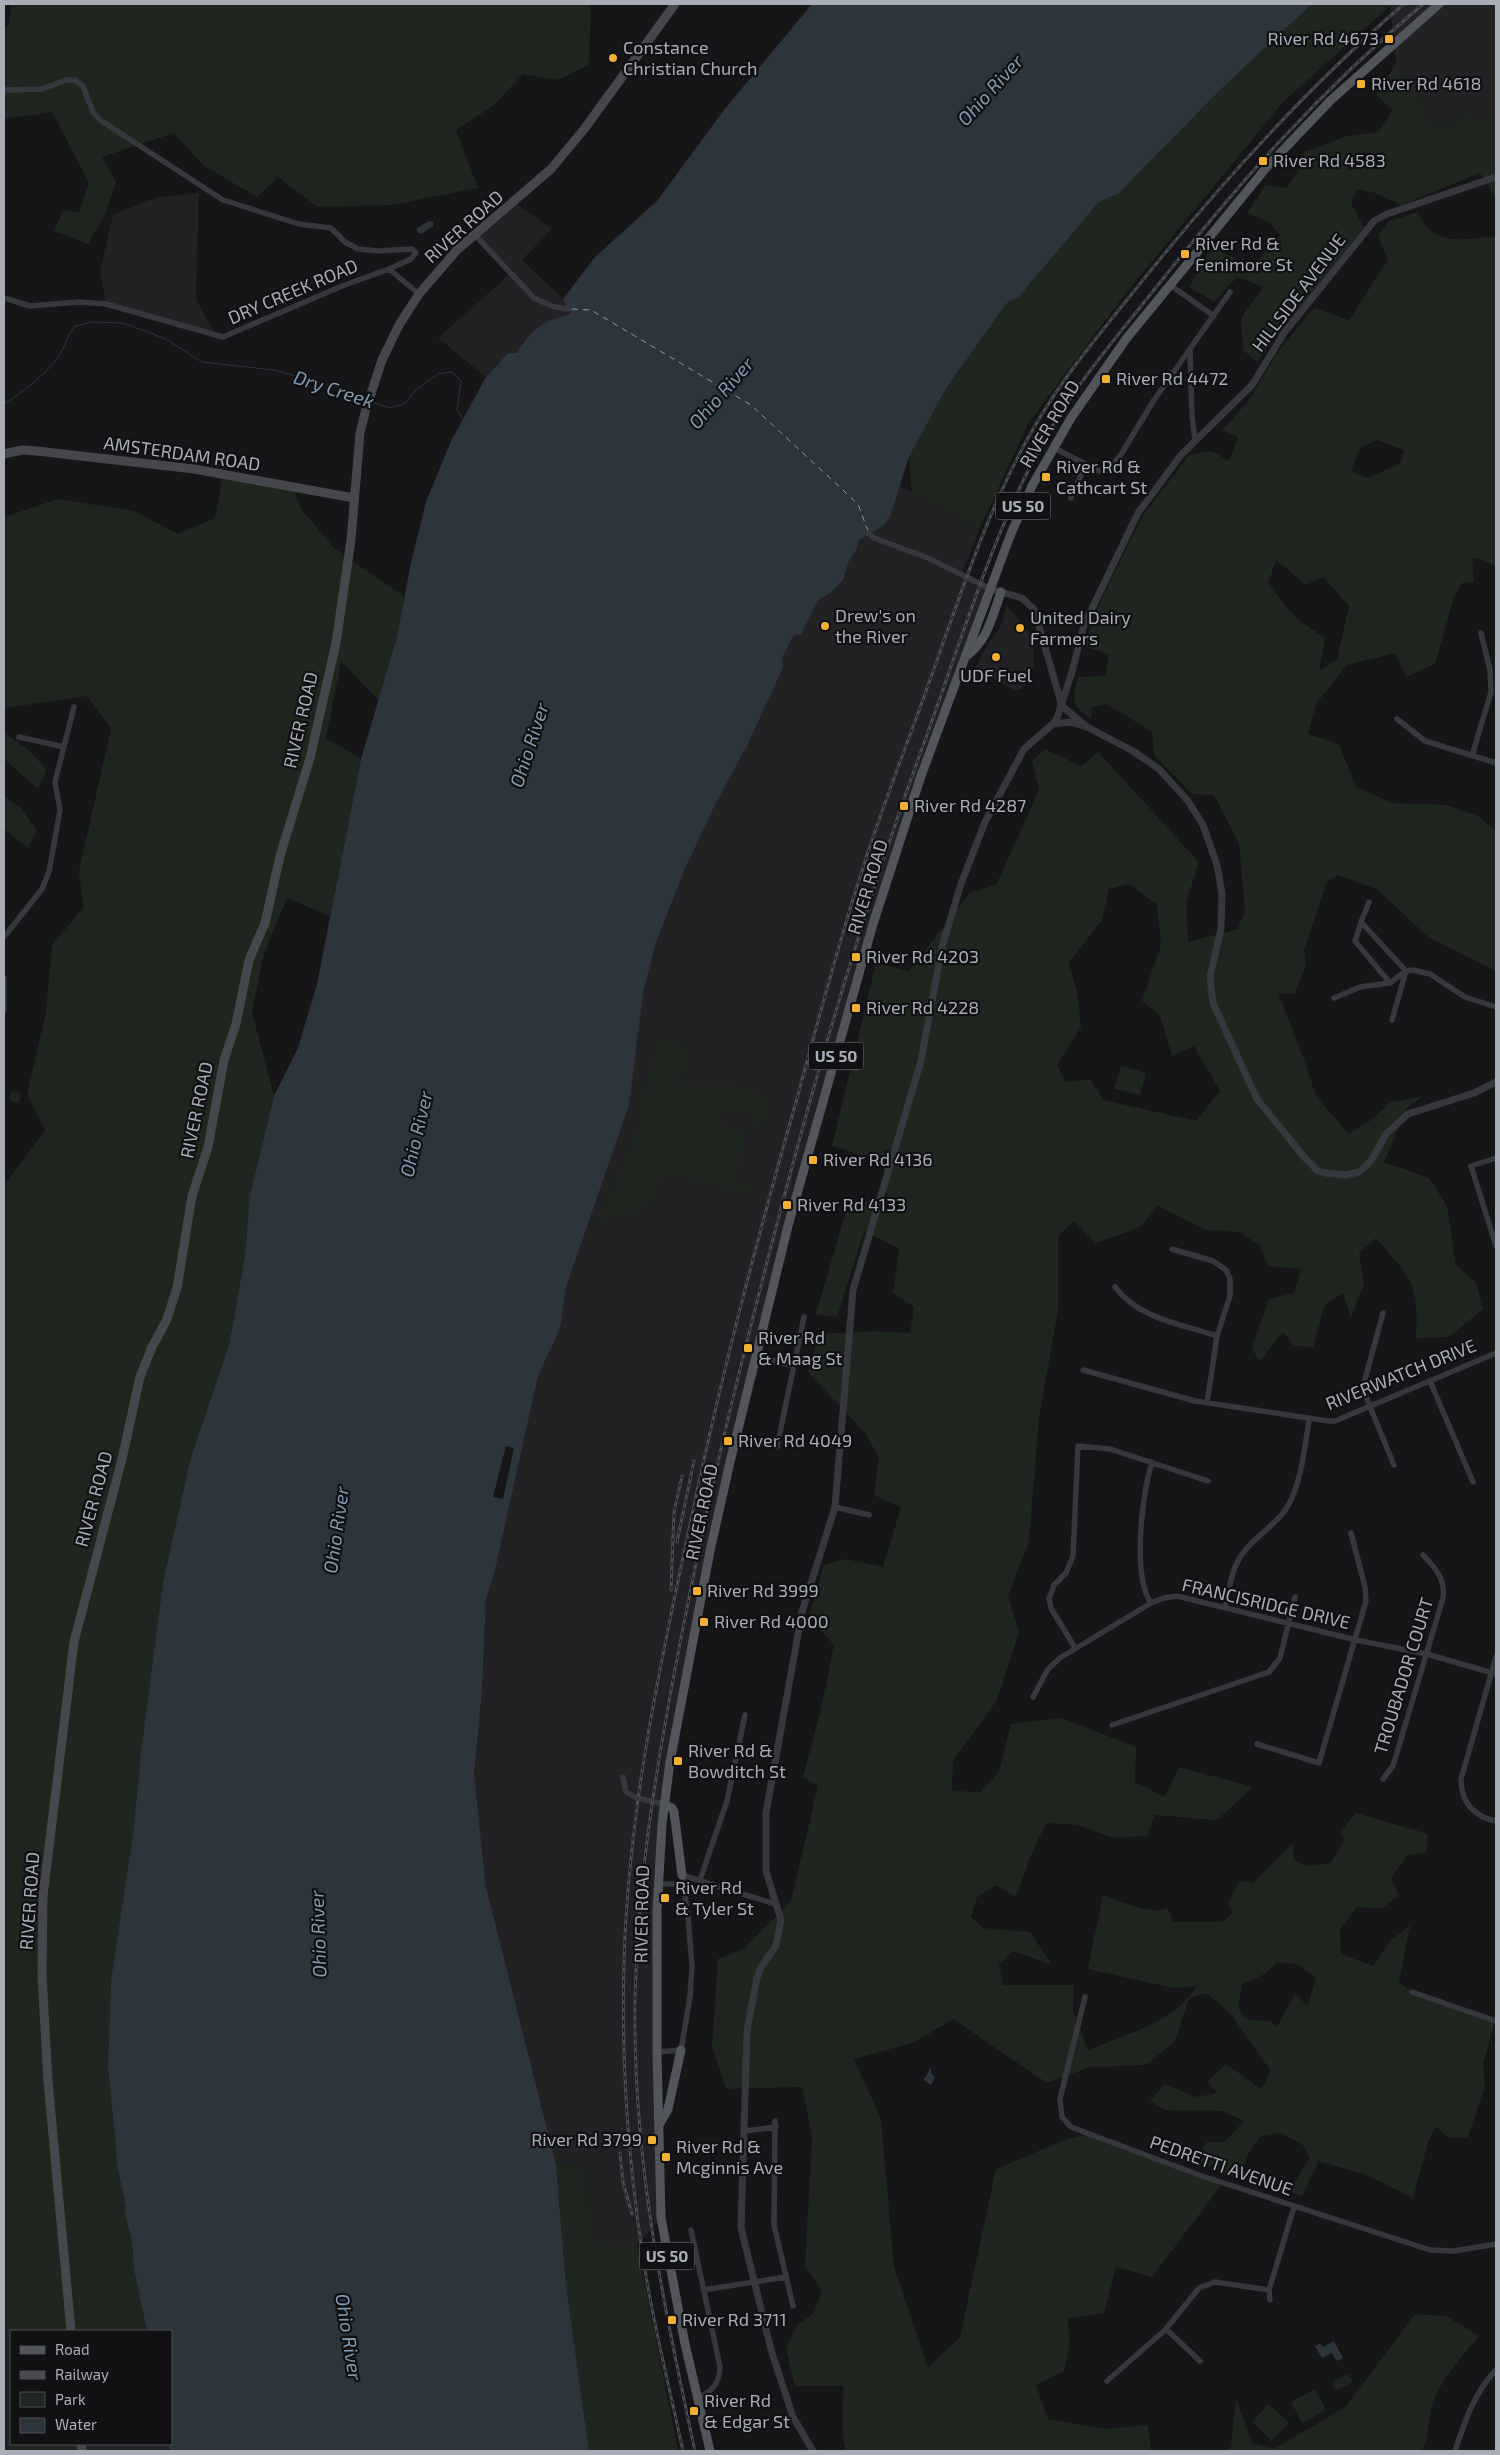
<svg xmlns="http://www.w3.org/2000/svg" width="1500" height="2455" viewBox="0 0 1500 2455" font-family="'Exo 2',sans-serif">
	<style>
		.built { fill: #222225 }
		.green { fill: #1e261f; fill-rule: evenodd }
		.water { fill: #2c353c }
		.pier { fill: #161618 }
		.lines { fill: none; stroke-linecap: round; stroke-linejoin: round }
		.stream { stroke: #2c353c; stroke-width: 1 }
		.ferry { stroke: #7f9bb3; stroke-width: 1; stroke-dasharray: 6 5; stroke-linecap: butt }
		.minor { stroke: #37383d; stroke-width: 5.5 }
		.tertiary { stroke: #37383d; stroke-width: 7 }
		.secondary { stroke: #45474d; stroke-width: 9 }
		.primary { stroke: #53555c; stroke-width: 9 }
		.rail-casing { stroke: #4a4c52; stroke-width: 3 }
		.rail { stroke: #111113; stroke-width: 1; stroke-dasharray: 4; stroke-linecap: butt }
		.poi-dot { fill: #f2b134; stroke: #111113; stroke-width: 2 }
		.labels { text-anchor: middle; stroke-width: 4.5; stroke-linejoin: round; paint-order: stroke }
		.shield { fill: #111113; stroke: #7b7e86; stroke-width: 1 }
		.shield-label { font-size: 16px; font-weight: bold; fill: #a8adb8 }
		.poi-label { font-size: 18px; fill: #a8adb8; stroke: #111113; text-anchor: start }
		.street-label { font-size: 18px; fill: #a8adb8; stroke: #111113 }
		.water-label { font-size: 19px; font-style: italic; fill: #7f9bb3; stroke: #111113 }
	</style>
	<rect width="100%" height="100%" fill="#161618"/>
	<path class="built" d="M1390 4H1496V111L1478 123 1466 112 1456 121 1438 129 1396 63Z
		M199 193 196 300 217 336 106 304 100 273 113 214 159 197Z
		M514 202 552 229 522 260 563 299 571 314 525 338 517 353H508L486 377 438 338 511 273 474 234Z
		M900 486 979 530 961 575 991 589 896 852 755 1355 670 1762 659 1866 661 2218 637 2245H596L583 2163 556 2164 486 1887 474 1775 482 1691 486 1599 494 1575 538 1376 560 1329 566 1287 656 943 684 871 715 805 748 744 783 668 782 659 794 635 801 634 819 598 831 593 844 579 848 563 856 551 859 540 891 514Z
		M1007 606 1033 636 1034 665 1028 680 1021 689 1015 690 990 677 977 676 972 673 990 640 1000 628Z
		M81 2444H168L170 2451H82Z"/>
	<path class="green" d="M11 4H591L589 65 558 80 523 74 494 105 456 130 478 188 390 205 318 207 278 177 257 197 203 165 174 133 102 157 116 182 105 215 88 244 54 231 63 210 79 212 89 183 52 112 4 119V27L9 26Z
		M1312 4 1391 5 1283 102 1126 293 1029 422 979 530 912 493 909 457 947 387 1007 303 1019 297 1098 203 1119 193 1219 91Z
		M1396 63 1438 129 1456 121 1466 111 1478 123 1496 111V198L1480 173 1401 205 1375 193 1357 189 1351 204 1364 227 1257 362 1243 350 1241 318 1263 287 1237 277 1214 302 1189 287 1212 247 1252 267 1280 235 1269 222 1247 213 1266 185 1286 188 1303 165 1304 152 1347 136 1378 132 1393 110 1376 95Z
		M1418 212C1434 249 1463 238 1496 237V566L1477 558H1472L1474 582 1462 583 1454 597 1435 664 1406 677 1395 653 1347 665 1316 704 1308 734 1339 744 1356 787 1392 803 1446 805 1478 816 1496 831V971L1428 937 1378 890 1338 875 1327 881 1304 950 1306 966 1294 994 1278 993 1305 1062 1316 1096 1349 1134 1371 1120 1391 1102 1423 1096 1407 1108 1384 1162 1429 1178 1447 1206 1456 1265 1476 1283 1483 1309 1449 1337 1416 1338C1419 1281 1411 1280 1376 1238L1359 1253 1364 1284 1351 1318 1343 1293 1324 1306 1313 1348 1293 1345 1283 1332 1259 1362 1252 1347 1269 1299 1294 1293 1301 1269 1268 1266 1260 1246 1240 1232 1206 1230 1158 1206 1140 1227 1096 1243 1074 1221 1058 1236V1310L1039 1418 1029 1541 1008 1596 1019 1632 997 1700 953 1761 952 1791 981 1792 999 1771 1011 1724 1062 1718 1136 1747 1135 1782 1165 1797 1179 1767 1253 1787 1217 1820 1155 1815 1147 1836 1113 1838 1078 1825 1046 1823 1029 1860 1016 1897 996 1885 977 1897 971 1917 983 1928 1030 1932 1052 1965 1013 1951 999 1964 1003 1985H1074L1073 2010 1088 2050C1125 2035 1175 2022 1197 1986L1173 1988 1088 1969 1103 1895C1119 1900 1153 1917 1168 1908L1173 1922H1222L1233 1913 1228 1904 1239 1881 1253 1883 1293 1843 1294 1861 1307 1866 1331 1863 1345 1839 1340 1832 1356 1813 1428 1834 1426 1853 1407 1855 1391 1878 1399 1895 1381 1909 1357 1907 1340 1930 1341 1954 1373 1966 1390 1941 1410 1925 1399 1982 1412 1992 1495 2021 1483 2064 1485 2086 1468 2137 1449 2138 1436 2127 1428 2142 1413 2198 1367 2175 1319 2161 1302 2196 1292 2192 1294 2183 1310 2158 1303 2145 1281 2133 1261 2136 1247 2156 1242 2177 1221 2175 1224 2168 1219 2163 1205 2168 1197 2158 1207 2142H1224L1244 2121 1223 2111 1164 2110 1150 2101 1165 2084 1196 2097 1218 2093 1207 2082 1226 2064 1261 2089 1271 2071 1229 2012 1206 1993 1189 1999 1175 2041 1146 2065 1090 2067 1047 2083 953 2019 915 2042 854 2059 881 2119 894 2267 928 2368 960 2337 996 2169 1067 2139 1089 2134 1223 2183 1152 2277 1116 2267 1104 2313 1068 2319 1070 2345 1064 2371 1036 2385 1048 2419 1105 2429 1148 2425 1151 2451H846L842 2433 843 2386H795L786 2348 797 2325 814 2313 822 2290 805 2267 812 2136 802 2087 726 2089 712 2046 718 1959 744 1949 791 1901 818 1786 803 1777 820 1713 834 1645 809 1617 824 1565 846 1559 883 1567 901 1507 874 1495 879 1457 865 1433 808 1372 819 1334 876 1331 910 1333 914 1307 893 1293 899 1249 864 1231 837 1317 816 1314 849 1201 888 1202 883 1162 832 1146 876 963 909 971 970 893 996 885 1039 790 1032 761 1045 749 1081 766 1098 752 1199 862 1186 903 1188 942 1238 929 1245 910 1239 844 1214 795 1192 794 1154 755 1152 732 1107 704 1092 707 1091 719C1071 705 1071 699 1078 677L1105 676 1109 654 1086 647 1092 619 1142 517 1189 455 1212 451 1229 461 1238 437 1223 430 1250 399 1279 350 1314 308 1349 320 1388 260 1378 235 1389 221ZM1377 440 1404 450 1401 463 1367 478 1351 471 1360 448ZM1276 560 1306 585 1323 577 1349 606 1337 659 1319 671 1325 638 1297 619 1268 584ZM1130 884 1157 905 1161 945 1142 1001 1160 1016 1172 1056 1194 1046 1220 1091 1196 1121 1104 1100 1090 1079 1066 1082 1057 1065 1081 1027 1078 996 1069 963 1102 920 1109 889ZM1277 1962 1297 1964 1316 1977 1308 2006 1295 1994 1277 2027 1271 2022 1246 2019 1238 2008 1242 1984 1265 1974Z
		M223 474 293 487 301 509 335 549 405 597 397 637 379 701 341 661 326 738 361 759 330 916 287 898 264 954 252 1012 274 1096 250 1195 245 1256 229 1345 191 1457 163 1582 141 1752 133 1834 111 1980 108 2068 118 2170 126 2207 125 2214 132 2243 134 2269 147 2331H11V2444H81L82 2451H4V1185L45 1130 27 1094 46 1013 52 945 83 908 79 871 111 729 87 696 4 708V517L58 499 134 511 178 534 215 518Z
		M4 733 29 750 47 770 38 789 4 759Z
		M4 796 22 809 37 831 28 848 4 829Z
		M657 1036C682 1044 690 1040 691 1069L678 1078 677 1082 680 1085H742L774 1100 765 1124 745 1132 738 1180 747 1187 753 1184 750 1195 663 1174 645 1212 617 1216 595 1228 631 1147ZM733 1109 754 1117 751 1128 730 1125H712Z
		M1121 1066 1146 1073 1140 1095 1114 1089Z
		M9.5 1097a5.5 5.5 0 1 1 11 0a5.5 5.5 0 1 1-11 0Z
		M583 2163 596 2245H637L678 2451H589L566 2285 556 2164Z
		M1415 2314 1446 2316 1479 2336C1462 2357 1443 2376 1433 2402 1427 2418 1431 2438 1421 2451H1225L1231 2447 1236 2398 1252 2443 1274 2449 1345 2407Z
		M1348 2374 1353 2382 1336 2391 1332 2382Z
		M1315 2389 1326 2410 1302 2423 1291 2402Z
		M1268 2404 1289 2422 1272 2441 1252 2422Z"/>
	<path class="water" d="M812 4H1312L1219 91 1119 193 1098 203 1019 297 1007 303 947 387 909 457 891 514 885 524 859 540 856 551 848 563 844 579 831 593 819 599 801 634 794 635 782 659 783 668 748 744 715 805 684 871 656 943 643 993 629 1105 566 1287 560 1329 538 1376 494 1575 486 1599 482 1691 474 1775 486 1887 556 2164 566 2285 589 2451H170L168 2444H171V2331H147L134 2269 132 2243 125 2214 126 2207 118 2170 108 2068 111 1980 133 1834 141 1752 163 1582 191 1457 229 1345 245 1256 250 1195 274 1096 298 1048 317 984 361 759 397 637 411 563 426 502 451 441 486 377 508 353H517C530 329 545 320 571 314L563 299 595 257 657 201 724 110Z
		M429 221 433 222V226L421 234 417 232V228Z
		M931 2067V2073L935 2077 931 2085 924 2080Z
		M1334 2341 1343 2358 1337 2361 1332 2353 1322 2358 1315 2346 1320 2343 1323 2347Z"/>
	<path class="pier" d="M506 1446 514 1448 503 1499 493 1497Z"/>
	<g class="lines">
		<path class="stream" d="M372 402 390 408 404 404 417 389 438 374 452 372 461 381 457 410 463 419
			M4 404C23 391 44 377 58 357 65 347 67 336 75 326L92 322 123 323 166 339 202 362 274 370 341 388 366 400"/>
		<path class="ferry" d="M572 309 591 310 751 405 858 504 868 531"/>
		<path class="minor" d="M4 90 42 89 67 80H75L83 86 93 112 100 120 223 200 299 224 331 228 345 242 358 249 378 251 412 249 416 253 411 259 389 269 342 286 223 337 106 304 79 302 30 306 4 298
			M474 234 534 298 554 307 569 309
			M389 269 419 294
			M1170 285 1214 316
			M1190 351 1192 416 1195 440
			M1054 448 1099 471 1108 470 1120 456 1154 400 1230 292
			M1071 498 1086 464
			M868 533 874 538 928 558 991 589
			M1397 719 1425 741 1496 763
			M19 737 64 747
			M1472 756 1491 692 1490 670 1481 633
			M1361 922 1369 902
			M4 937 42 889 49 872 60 810 55 782 74 707
			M4 978V1010
			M1390 983 1355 941 1361 922 1406 971 1392 1020
			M1334 998 1360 987 1390 983 1406 971 1413 970 1430 974 1465 997 1496 1007
			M1496 1158 1471 1166 1496 1246
			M1172 1249 1213 1261 1226 1270 1230 1279V1296L1217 1336 1207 1403
			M1115 1287C1139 1319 1181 1324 1217 1336
			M1383 1313 1364 1383 1366 1397 1394 1465
			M755 1355 793 1366
			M1083 1370 1195 1401 1328 1421H1335L1496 1353
			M1430 1381 1473 1482
			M777 1447 804 1317
			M835 1507 869 1515
			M1151 1603C1132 1576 1142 1493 1152 1462
			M1225 1607C1229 1589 1232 1567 1243 1553 1255 1536 1275 1526 1286 1509 1301 1486 1305 1446 1309 1420
			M1075 1648 1051 1608 1049 1599 1054 1585 1066 1573 1073 1556 1078 1446 1110 1449 1208 1481
			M1496 1657 1461 1779C1461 1802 1474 1817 1496 1821
			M1033 1697 1048 1669 1060 1658 1151 1603 1164 1598 1177 1596 1356 1640 1427 1654 1496 1674
			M1112 1725 1269 1672 1280 1658 1295 1597
			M1257 1744 1319 1763 1366 1601 1365 1587 1351 1533
			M623 1777 626 1792 637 1798 664 1804
			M1383 1779 1393 1766 1443 1598C1446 1579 1435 1568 1423 1555
			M700 1880 727 1801 745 1715
			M658 1884H683
			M1412 1992 1496 2021
			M1085 1997 1060 2099 1062 2117 1071 2127 1202 2176 1430 2250 1454 2251 1496 2244
			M657 2052 681 2050 690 1997 692 1966 688 1916 682 1875 772 1903H776
			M775 2121 774 2225 793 2306
			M745 2131 776 2127
			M691 2230 720 2367C720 2383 712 2392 698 2398
			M703 2290 786 2277
			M1270 2300 1269 2290 1294 2207
			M1166 2329 1200 2361
			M1107 2381 1165 2330 1199 2288 1215 2282 1269 2290
			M1455 2451C1465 2421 1474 2393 1496 2370"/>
		<path class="tertiary" d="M991 589 1022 598 1034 609 1062 706 1087 727 1133 751 1159 769 1188 801 1203 825 1217 865 1222 893 1221 929 1210 977 1213 1003 1257 1099 1304 1157 1318 1171 1325 1173 1346 1175 1359 1172 1371 1161 1386 1134 1408 1114 1474 1093 1496 1082
			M1053 724 1070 722 1084 726
			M813 2451 793 2417 772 2353 741 2228 747 2030 757 1978 761 1967 776 1946 781 1920 766 1871V1813L802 1612 835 1507 853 1290 921 1061 942 947 961 884 985 822 1024 749 1053 724 1057 718 1072 672 1084 625 1138 513 1181 455 1252 385 1284 333 1374 221 1387 214 1496 177"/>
		<path class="secondary" d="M4 454 22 450 37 451 194 469 354 498
			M71 2331 48 2081 42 1975 43 1896 74 1642 122 1459 140 1377 152 1347 167 1319 177 1288 192 1196 208 1147 224 1060 236 1024 249 960 265 923 280 856 310 758 336 643 351 540 360 433 366 409 382 360 399 325 419 294 457 250 551 169 585 128 675 4
			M81 2444 82 2451"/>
		<path class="primary" d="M965 657C988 641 992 617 1001 592
			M664 1804 672 1808 674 1812 682 1875
			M659 2125 668 2109 681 2050
			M710 2451 685 2344 661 2218 657 2052V1911L662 1824 670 1762 710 1551 730 1462 788 1226 873 924 921 776 1010 536 1032 486 1071 418 1126 339 1266 168 1331 100 1439 4"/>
		<defs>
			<path id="rail" d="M677 1542 694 1461
				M671 1590 674 1512 682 1476
				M620 2153 623 2182 632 2214
				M683 2451C671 2395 657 2339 647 2282 629 2176 621 2070 624 1963 628 1811 660 1664 692 1515 721 1376 757 1239 796 1102 817 1025 837 947 862 871 879 816 900 762 920 708 954 615 986 508 1036 424 1065 374 1103 330 1139 285 1220 184 1306 88 1404 4
				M695 2451C662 2299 633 2160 635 2003 637 1886 655 1773 677 1659 694 1571 712 1484 733 1398 788 1173 848 949 928 732 963 635 996 524 1047 435 1078 381 1119 334 1158 285 1240 181 1321 90 1423 4"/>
		</defs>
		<use href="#rail" class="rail-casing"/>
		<use href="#rail" class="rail"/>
	</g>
	<g class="poi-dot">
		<rect x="1384" y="34" width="10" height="10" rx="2.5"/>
		<circle cx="613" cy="58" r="5"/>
		<rect x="1356" y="79" width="10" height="10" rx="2.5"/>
		<rect x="1258" y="156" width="10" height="10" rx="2.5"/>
		<rect x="1180" y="249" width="10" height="10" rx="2.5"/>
		<rect x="1101" y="374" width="10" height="10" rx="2.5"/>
		<rect x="1041" y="472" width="10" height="10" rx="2.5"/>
		<circle cx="825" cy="626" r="5"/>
		<circle cx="1020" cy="628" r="5"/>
		<circle cx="996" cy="657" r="5"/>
		<rect x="899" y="801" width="10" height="10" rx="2.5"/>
		<rect x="851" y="952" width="10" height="10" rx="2.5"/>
		<rect x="851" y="1003" width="10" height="10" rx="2.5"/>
		<rect x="808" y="1155" width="10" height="10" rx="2.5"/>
		<rect x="782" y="1200" width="10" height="10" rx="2.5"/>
		<rect x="743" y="1343" width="10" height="10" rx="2.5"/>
		<rect x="723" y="1436" width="10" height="10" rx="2.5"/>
		<rect x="692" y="1586" width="10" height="10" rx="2.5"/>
		<rect x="699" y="1617" width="10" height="10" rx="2.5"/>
		<rect x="673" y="1756" width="10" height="10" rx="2.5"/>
		<rect x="660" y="1893" width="10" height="10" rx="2.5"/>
		<rect x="647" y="2135" width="10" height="10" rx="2.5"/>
		<rect x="661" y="2152" width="10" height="10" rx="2.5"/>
		<rect x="667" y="2315" width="10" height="10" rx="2.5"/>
		<rect x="689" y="2406" width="10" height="10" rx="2.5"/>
	</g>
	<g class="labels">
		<g class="shield">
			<rect x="995.5" y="492.5" width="55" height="27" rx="4"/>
			<rect x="808.5" y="1042.5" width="55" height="27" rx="4"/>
			<rect x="639.5" y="2242.5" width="55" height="27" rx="4"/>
		</g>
		<g class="shield-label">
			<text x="1023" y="512">US 50</text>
			<text x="836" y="1062">US 50</text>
			<text x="667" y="2262">US 50</text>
		</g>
		<g class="poi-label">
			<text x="1379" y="45" text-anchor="end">River Rd 4673</text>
			<text x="623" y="54">Constance<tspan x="623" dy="21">Christian Church</tspan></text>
			<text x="1371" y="90">River Rd 4618</text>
			<text x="1273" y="167">River Rd 4583</text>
			<text x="1195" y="250">River Rd &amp;<tspan x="1195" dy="21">Fenimore St</tspan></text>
			<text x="1116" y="385">River Rd 4472</text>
			<text x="1056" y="473">River Rd &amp;<tspan x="1056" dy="21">Cathcart St</tspan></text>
			<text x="835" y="622">Drew's on<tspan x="835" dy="21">the River</tspan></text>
			<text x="1030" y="624">United Dairy<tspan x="1030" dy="21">Farmers</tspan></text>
			<text x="996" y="682" text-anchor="middle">UDF Fuel</text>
			<text x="914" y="812">River Rd 4287</text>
			<text x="866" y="963">River Rd 4203</text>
			<text x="866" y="1014">River Rd 4228</text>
			<text x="823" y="1166">River Rd 4136</text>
			<text x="797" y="1211">River Rd 4133</text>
			<text x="758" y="1344">River Rd<tspan x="758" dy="21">&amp; Maag St</tspan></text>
			<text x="738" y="1447">River Rd 4049</text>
			<text x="707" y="1597">River Rd 3999</text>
			<text x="714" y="1628">River Rd 4000</text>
			<text x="688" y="1757">River Rd &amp;<tspan x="688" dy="21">Bowditch St</tspan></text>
			<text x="675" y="1894">River Rd<tspan x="675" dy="21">&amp; Tyler St</tspan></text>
			<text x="642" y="2146" text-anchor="end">River Rd 3799</text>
			<text x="676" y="2153">River Rd &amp;<tspan x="676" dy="21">Mcginnis Ave</tspan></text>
			<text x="682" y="2326">River Rd 3711</text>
			<text x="704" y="2407">River Rd<tspan x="704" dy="21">&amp; Edgar St</tspan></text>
		</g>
		<g class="street-label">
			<text transform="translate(464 227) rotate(-42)" y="6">RIVER ROAD</text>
			<text transform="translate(293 292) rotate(-23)" y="6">DRY CREEK ROAD</text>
			<text transform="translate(1299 293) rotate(-53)" y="6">HILLSIDE AVENUE</text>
			<text transform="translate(1050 424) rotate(-59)" y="6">RIVER ROAD</text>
			<text transform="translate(182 454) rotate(8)" y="6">AMSTERDAM ROAD</text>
			<text transform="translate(301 720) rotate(-77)" y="6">RIVER ROAD</text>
			<text transform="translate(868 887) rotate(-73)" y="6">RIVER ROAD</text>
			<text transform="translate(197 1110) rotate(-78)" y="6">RIVER ROAD</text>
			<text transform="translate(1401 1375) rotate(-22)" y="6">RIVERWATCH DRIVE</text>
			<text transform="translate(94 1499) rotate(-75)" y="6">RIVER ROAD</text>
			<text transform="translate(702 1512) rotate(-78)" y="6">RIVER ROAD</text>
			<text transform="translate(1266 1604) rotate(13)" y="6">FRANCISRIDGE DRIVE</text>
			<text transform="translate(1404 1676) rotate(-73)" y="6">TROUBADOR COURT</text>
			<text transform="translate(30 1901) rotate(-86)" y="6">RIVER ROAD</text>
			<text transform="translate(642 1914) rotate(-89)" y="6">RIVER ROAD</text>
			<text transform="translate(1221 2166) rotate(19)" y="6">PEDRETTI AVENUE</text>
		</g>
		<g class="water-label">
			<text transform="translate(990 90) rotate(-48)" y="7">Ohio River</text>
			<text transform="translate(334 389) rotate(18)" y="7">Dry Creek</text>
			<text transform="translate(721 393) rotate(-49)" y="7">Ohio River</text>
			<text transform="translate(529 745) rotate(-72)" y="7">Ohio River</text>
			<text transform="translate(416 1134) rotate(-77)" y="7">Ohio River</text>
			<text transform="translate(336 1530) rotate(-82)" y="7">Ohio River</text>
			<text transform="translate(318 1934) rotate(-92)" y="7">Ohio River</text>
			<text transform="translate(349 2337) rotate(81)" y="7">Ohio River</text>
		</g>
	</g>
	<rect width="1500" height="2455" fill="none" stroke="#a8adb8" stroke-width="10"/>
	<rect x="10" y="2330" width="162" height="115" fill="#111113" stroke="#4d4f55"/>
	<rect x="20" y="2346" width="25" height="8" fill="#53555c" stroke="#4d4f55"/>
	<text x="55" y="2355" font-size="15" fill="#a8adb8">Road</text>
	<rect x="20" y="2371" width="25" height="8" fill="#4a4c52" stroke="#4d4f55"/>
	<text x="55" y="2380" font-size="15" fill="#a8adb8">Railway</text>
	<rect x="20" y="2392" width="25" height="15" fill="#1e261f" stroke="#4d4f55"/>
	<text x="55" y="2405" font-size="15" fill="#a8adb8">Park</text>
	<rect x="20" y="2418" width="25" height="15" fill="#2c353c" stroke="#4d4f55"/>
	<text x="55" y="2430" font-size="15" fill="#a8adb8">Water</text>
</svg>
